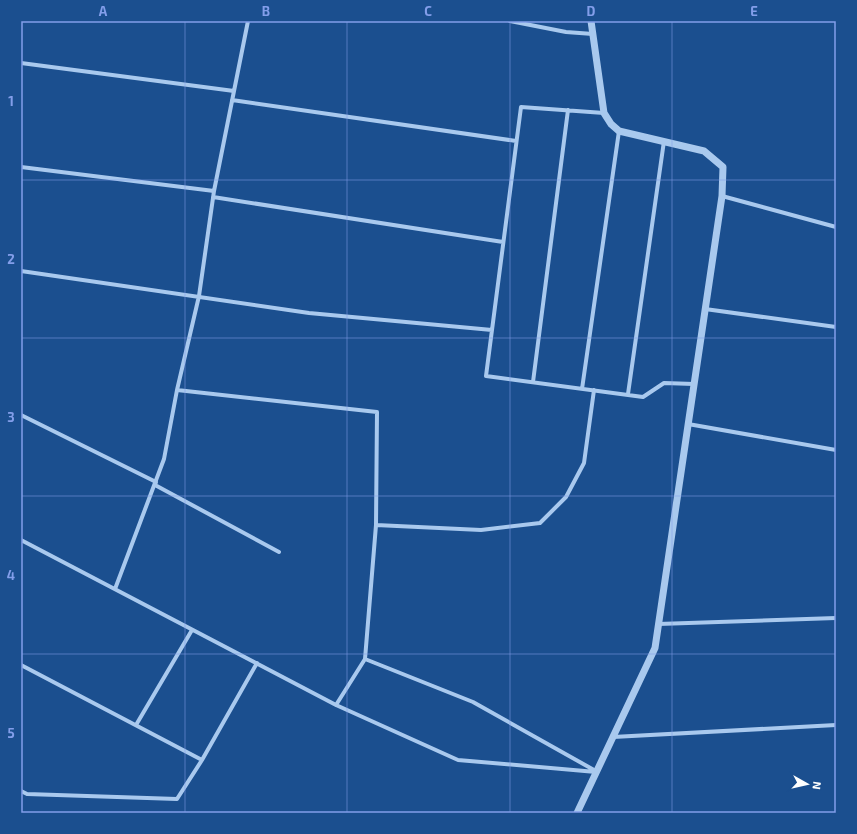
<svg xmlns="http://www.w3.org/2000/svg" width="857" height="834" viewBox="0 0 857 834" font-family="'Exo 2',sans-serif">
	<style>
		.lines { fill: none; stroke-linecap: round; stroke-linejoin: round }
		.minor { stroke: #a9c9ee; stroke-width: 4 }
		.tertiary { stroke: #a9c9ee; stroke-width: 7 }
		.grid { fill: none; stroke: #839eea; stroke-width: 1; stroke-opacity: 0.55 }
		.neatline { fill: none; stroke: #839eea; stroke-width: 1.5 }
		.grid-label { font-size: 13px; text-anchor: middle; font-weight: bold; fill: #839eea }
	</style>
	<rect width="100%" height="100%" fill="#1b4f8f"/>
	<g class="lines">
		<path class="minor" d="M510 21 566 32 593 34
			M21 63 234 91
			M232 100 516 141
			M604 113 521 107 486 376 643 397 664 383 694 384
			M21 167 214 191
			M722 196 836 227
			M213 197 503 242
			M21 271 309 313 492 330
			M705 309 836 327
			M533 382 568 110
			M582 389 619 131
			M177 390 377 412 376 525 481 530 540 523 566 497 584 463 594 390
			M628 394 664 141
			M21 415 156 482 155 485 279 552
			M688 424 836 450
			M376 525 365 659 473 702 594 770
			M21 540 336 705 458 760 596 772
			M115 589 164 459 177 390 199 296 214 191 248 21
			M658 624 836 618
			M21 665 202 760 257 663
			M336 705 365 659
			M136 725 192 630
			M613 737 836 725
			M21 791 27 794 177 799 202 760"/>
		<path class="tertiary" d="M577 813 655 648 722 196 723 167 704 151 619 131 611 124 604 113 591 21"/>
	</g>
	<path class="grid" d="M185 21V813M347 21V813M510 21V813M672 21V813M21 180H836M21 338H836M21 496H836M21 654H836"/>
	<rect width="857" height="834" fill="none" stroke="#1b4f8f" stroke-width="44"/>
	<g transform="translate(807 784) rotate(98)" stroke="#1b4f8f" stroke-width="3" paint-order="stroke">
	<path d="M0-3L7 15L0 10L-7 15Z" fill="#ffffff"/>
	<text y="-6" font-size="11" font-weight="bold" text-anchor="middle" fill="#ffffff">N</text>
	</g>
	<rect x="22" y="22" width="813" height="790" class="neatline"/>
	<g class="grid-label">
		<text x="103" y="16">A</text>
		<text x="266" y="16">B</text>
		<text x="428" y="16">C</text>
		<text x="591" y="16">D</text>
		<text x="754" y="16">E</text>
		<text x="11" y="106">1</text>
		<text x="11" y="264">2</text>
		<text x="11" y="422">3</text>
		<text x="11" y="580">4</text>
		<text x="11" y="738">5</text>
	</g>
</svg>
